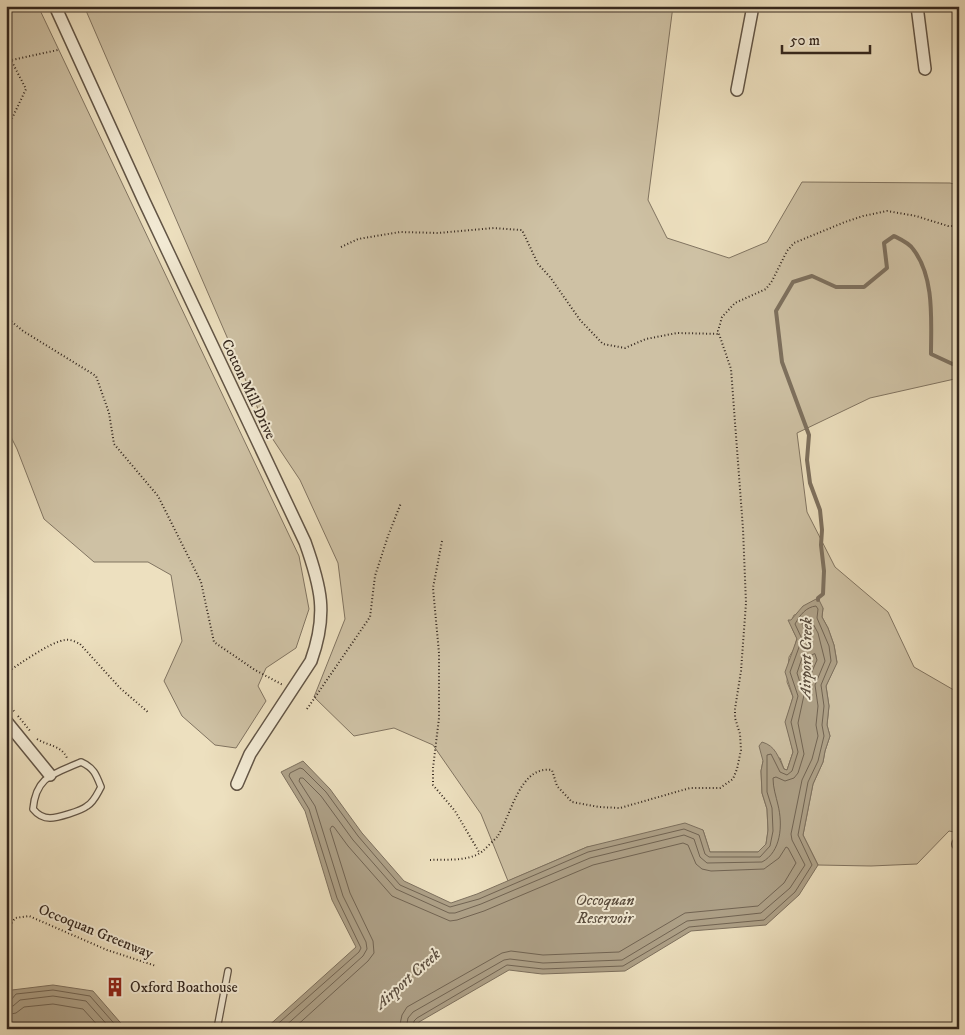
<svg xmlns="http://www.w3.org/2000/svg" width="965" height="1035" viewBox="0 0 965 1035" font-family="'IM FELL DW Pica',serif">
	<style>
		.green { fill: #cec1a4; stroke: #817461 }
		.water { fill: #aea188; stroke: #7d705e }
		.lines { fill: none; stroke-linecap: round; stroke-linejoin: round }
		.shore { stroke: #716453; stroke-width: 1 }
		.stream { stroke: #7d705e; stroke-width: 4 }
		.service-casing { stroke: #625546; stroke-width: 8 }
		.minor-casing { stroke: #625546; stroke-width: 14 }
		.path { stroke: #34271e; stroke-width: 2; stroke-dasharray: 1 2.5; stroke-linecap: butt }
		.service { stroke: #f3ebd5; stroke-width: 5.5 }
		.minor { stroke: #f3ebd5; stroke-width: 11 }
		.labels { text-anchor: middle; stroke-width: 4; stroke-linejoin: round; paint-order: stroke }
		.street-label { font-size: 15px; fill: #34271e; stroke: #f3ebd5 }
		.poi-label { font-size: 15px; fill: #34271e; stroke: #f3ebd5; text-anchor: start }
		.water-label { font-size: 16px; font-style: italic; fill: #594c3e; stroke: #f3ebd5 }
	</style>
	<rect width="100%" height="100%" fill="#ede0bf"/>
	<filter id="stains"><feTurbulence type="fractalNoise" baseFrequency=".004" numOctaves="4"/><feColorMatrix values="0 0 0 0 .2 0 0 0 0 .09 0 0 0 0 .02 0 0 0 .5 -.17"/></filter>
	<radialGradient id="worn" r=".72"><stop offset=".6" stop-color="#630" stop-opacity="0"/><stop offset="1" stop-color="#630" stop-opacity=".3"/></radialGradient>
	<path class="green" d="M6 6H38L299 556 309 609 296 648 266 668 258 686 266 701 236 748 215 745 182 716 164 681 182 641 171 575 148 562H94L44 519 17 449 6 427Z
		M84 6H673L648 200 667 238 729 258 767 242 802 182 950 183 959 185V378L870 398 797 433 807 512 835 567 888 612 914 667 959 693V833L949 831 917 864 871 866 818 865 803 835 813 784 823 762 825 751 830 736 827 725 829 706 826 686 837 662 834 645 828 628 822 617 823 608 794 615C789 624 792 629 797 638L794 649 789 657 787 682 793 697 786 722 793 752 787 770 784 769 780 758 763 761 761 771 762 793 767 809 768 831 766 844 758 852H710L703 830 587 847 508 881 481 814 433 745 394 728 354 736 314 697 345 619 338 563 300 480 268 432Z"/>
	<path class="water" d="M818 598 823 608 822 617 828 628 834 645 837 663 826 686 829 706 827 725 830 736 825 751 823 762 813 784 803 835 818 865 799 895 766 925 691 931 625 971 542 974 509 970 419 1022 417 1029H265L356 947 332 900 305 811 281 772 303 761 330 789 362 833 404 881 451 903 477 894 587 847 685 823 703 830 710 852H758L766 844 768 830 767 809 762 793 761 771 763 761 759 746 762 742C776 746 778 757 784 769L787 770 793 752 785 722 793 697 785 672 797 639 788 620H791L803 606Z
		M53 985 93 991 126 1029H6V999L12 990Z"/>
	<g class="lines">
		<path class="shore" d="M815 654 817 660 810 676 807 677 804 673 812 655Z
			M6 1001 11 1000 16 994 53 990 90 996 119 1029
			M6 1007 13 1006 20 1000 53 996 86 1001 111 1029
			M6 1015 16 1013 24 1007 53 1004 83 1009 101 1029
			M272 1029 359 952 361 948 337 898 309 809 289 776 290 773 300 768 303 769 326 792 358 836 400 885 450 907 479 899 588 852 684 829 699 835 705 854 709 857H760L770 846 773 831 772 808 767 792V755L771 754 780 772 787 775 792 771 798 752 791 722 798 696 790 672 802 639 795 624C800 615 806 607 816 606L818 609 817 618 829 646 831 661 821 685 824 706 822 725 824 736 818 761 808 782 798 835 812 865 795 892 764 920 689 927 623 966 543 969 507 965 417 1018 414 1021 413 1029
			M282 1029 363 956 367 949 366 942 343 896 315 806 299 781 300 778H303L321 796 353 840 396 889 449 913H455L481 904 590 858 684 835 694 839 700 857 707 863 762 862C781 852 783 825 778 805 776 796 773 788 773 778L776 777 785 781 794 778 798 773 804 754 798 723 804 695 797 673 808 640 802 624 807 617 810 618 818 633 825 661 815 685 818 706 816 725 818 736 812 759 802 780 791 834 792 840 805 865 790 888 761 913 687 921 622 960 543 963 510 959 504 960 413 1012 408 1018 406 1029
			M293 1029 368 961 374 953 373 941 350 893 330 829 332 826 334 827 348 846 392 896 450 921 457 920 484 911 593 865 683 843 688 845 696 864 702 869 711 871 764 869 779 858 786 847 788 848 796 863 784 883 758 906 685 913 619 952 543 955 511 951 502 953 407 1007 402 1015 399 1029"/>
		<path class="stream" d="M818 600V598L823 594 824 571 821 545 822 530 820 510 810 483 807 460 809 435 782 362 776 311 793 282 812 276 836 287H864L887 268 884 243 894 236C900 239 909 243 913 249 935 277 931 321 931 354L959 367"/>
		<defs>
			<path id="service" d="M957 606H959
				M81 762C94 768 96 774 101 787 97 794 94 802 87 806 81 811 57 818 50 818 43 818 37 814 33 809 36 776 54 774 81 762Z
				M217 1029 228 971"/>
			<path id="minor" d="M55 6 144 201 305 542C321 587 328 614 311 661L250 754 237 784
				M917 6 925 69
				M737 90 753 6
				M6 721 50 775
				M958 844 959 845"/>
		</defs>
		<use href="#service" class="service-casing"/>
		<use href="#minor" class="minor-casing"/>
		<path class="path" d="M6 34 11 60 26 89 6 131
			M12 60 58 50
			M341 247 358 239 400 232 438 233 494 228 522 230 538 264 550 277 580 320 603 344 625 348 646 339 677 333 720 334
			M6 317 23 331 96 376 109 413 114 444 158 496 201 582 214 642 255 670 283 685
			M442 541 433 588 439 653V718L433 768V785L455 811 479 852
			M6 673C18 665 52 641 65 640 71 639 76 642 80 644L120 688 149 713
			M6 703 15 712
			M307 709 370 617 375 576 388 536 401 503
			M18 716 31 732
			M37 739C48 746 61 745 67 758
			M430 860C448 859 468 862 483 851 487 847 493 841 497 837 511 817 519 765 552 770L557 786 572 802 599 807 620 808 690 788H720L733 779 737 769 741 750 740 734 735 718V709L741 671 746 603 743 529 731 369 718 331 722 317 735 303 766 289 772 281 787 251 794 243 845 222 863 216 887 211 916 216 948 226H959
			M6 932 15 918 29 916 107 950 156 966"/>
		<use href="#service" class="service"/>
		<use href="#minor" class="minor"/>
	</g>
	<defs>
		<symbol id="building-bare" viewBox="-9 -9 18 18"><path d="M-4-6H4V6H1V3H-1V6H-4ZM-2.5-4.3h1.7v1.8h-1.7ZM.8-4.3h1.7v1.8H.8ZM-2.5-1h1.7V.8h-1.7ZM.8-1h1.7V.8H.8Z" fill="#8f2418" stroke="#f3ebd5" stroke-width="2.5" paint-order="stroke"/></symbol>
	</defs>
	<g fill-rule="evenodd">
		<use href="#building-bare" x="101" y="973" width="28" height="28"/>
	</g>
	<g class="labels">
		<g class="street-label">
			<text transform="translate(249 389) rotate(65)" y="5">Cotton Mill Drive</text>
			<text transform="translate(96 931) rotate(22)" y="5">Occoquan Greenway</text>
		</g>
		<g class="poi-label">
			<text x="130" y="992">Oxford Boathouse</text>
		</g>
		<g class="water-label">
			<text transform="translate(805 658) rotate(-89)" y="6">Airport Creek</text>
			<text x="605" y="905">Occoquan<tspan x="605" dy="18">Reservoir</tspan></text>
			<text transform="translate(407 978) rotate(-42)" y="6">Airport Creek</text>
		</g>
	</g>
	<rect width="965" height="1035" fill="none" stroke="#ede0bf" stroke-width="25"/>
	<rect x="8" y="8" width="950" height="1020" fill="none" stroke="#34271e" stroke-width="2.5"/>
	<rect x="12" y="12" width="940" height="1010" fill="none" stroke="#34271e"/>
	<path d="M782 45v8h88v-8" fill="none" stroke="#34271e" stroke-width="2.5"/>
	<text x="790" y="45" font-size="15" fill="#34271e" stroke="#f3ebd5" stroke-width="4" paint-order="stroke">50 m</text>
	<rect width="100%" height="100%" filter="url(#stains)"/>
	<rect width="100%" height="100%" fill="url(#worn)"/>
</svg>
